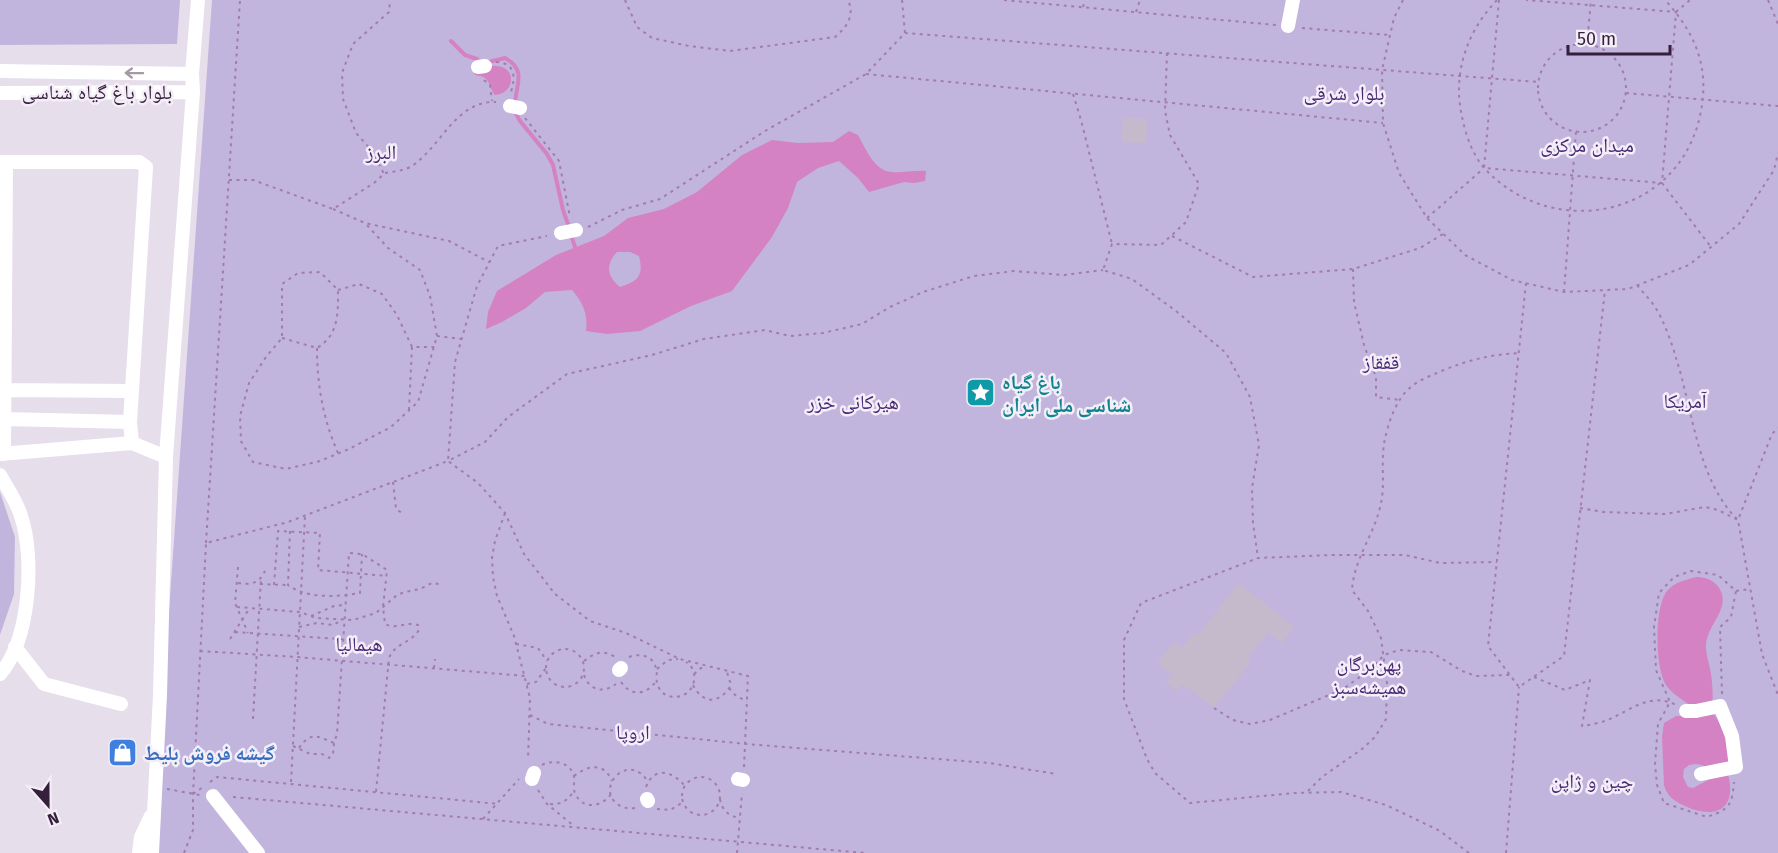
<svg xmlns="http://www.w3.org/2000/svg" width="1778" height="853" viewBox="0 0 1778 853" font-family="'Fira Sans','Noto Naskh Arabic',sans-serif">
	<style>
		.green { fill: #c2b5dd }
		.water { fill: #d482c3; fill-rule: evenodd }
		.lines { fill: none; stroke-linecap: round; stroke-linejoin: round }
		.stream { stroke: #d482c3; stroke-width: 4 }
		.building { fill: #c5bacb }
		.path { stroke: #a27cb0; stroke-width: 2; stroke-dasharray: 3 4.5; stroke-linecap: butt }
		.minor { stroke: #fff; stroke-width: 14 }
		.oneway { stroke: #a49aa7 }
		.labels { text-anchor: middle; stroke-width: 5; stroke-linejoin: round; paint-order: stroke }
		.street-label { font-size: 20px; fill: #351f3b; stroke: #f3eef7 }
		.park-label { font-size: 20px; fill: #482774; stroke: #f3eef7 }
		.culture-label { font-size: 20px; font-weight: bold; fill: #0d838f; stroke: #f3eef7; text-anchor: start }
		.shop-label { font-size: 20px; font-weight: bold; fill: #366cbe; stroke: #f3eef7; text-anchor: start }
	</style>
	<rect width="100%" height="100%" fill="#e6deeb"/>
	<path class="green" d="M0 0H180L177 44 0 45Z
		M212 0H1778V853H152Z
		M0 492 15 537 14 594 0 635Z"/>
	<path class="water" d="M491 66C518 63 516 94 495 95 487 85 492 77 475 75L474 72Z
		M849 131 858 135C866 149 874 171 892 172 903 173 914 170 926 171L925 181 914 183 904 182 869 192 858 178 839 161 818 168 797 182 788 208 772 237 732 291 691 306 640 331 607 334 586 331C588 313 583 303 572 290L545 292 526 308 502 322 486 329 488 312 497 291 556 255 604 236 628 218 664 209 697 192 742 155 772 140 798 143 833 142ZM617 252H630L639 256C644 276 638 281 620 287 607 276 605 265 617 252Z
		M1696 577C1704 577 1711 579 1717 585 1735 607 1705 625 1706 647 1706 656 1710 665 1711 674 1713 687 1713 700 1712 712 1720 722 1728 737 1729 750 1730 756 1727 763 1727 769 1728 776 1731 784 1730 792 1728 817 1703 814 1687 807 1676 802 1667 797 1664 785L1662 737 1664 723 1676 716H1684L1691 706C1683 700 1672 694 1666 685 1655 669 1654 607 1667 591 1674 582 1686 580 1696 577ZM1696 764C1707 765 1708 768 1712 778L1693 788 1688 787 1683 777 1684 769 1689 765Z"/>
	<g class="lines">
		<path class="stream" d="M451 41 465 55 477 59 481 64
			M485 63 505 58C527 70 516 84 515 104
			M515 112 520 121 547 154 553 165 563 210 569 227
			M571 235 575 247"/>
	</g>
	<path class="building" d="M1123 118 1147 119 1146 143 1122 142Z
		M1239 583 1294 627 1281 643 1268 632 1247 659 1251 662 1214 708 1183 684 1177 691 1166 682 1172 675 1157 663 1174 642 1182 648 1195 632 1198 635Z"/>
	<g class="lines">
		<path class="path" d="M625 0 637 27 652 38 689 46 730 51 835 37C847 27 855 16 848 0
			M902 0 905 33
			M1004 0 1276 25
			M1403 0 1394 18 1382 70 1383 123 1399 173 1427 218 1465 255 1512 280 1564 292 1628 289 1689 265 1739 224 1774 170 1778 153
			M1497 0C1472 26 1458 59 1459 94 1460 117 1469 153 1486 170 1553 240 1674 218 1699 120 1711 72 1698 36 1665 0
			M1499 0 1484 168 1662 183 1676 12 1526 0
			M1768 0 1778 24
			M1083 7 1085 0
			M1136 12 1140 0
			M1676 12 1690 0
			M1302 28 1389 35
			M1587 44 1591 0
			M1538 88a44 44 0 1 1 88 0a44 44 0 1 1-88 0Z
			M1167 53 1165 111 1170 135 1199 184 1186 222 1161 245 1112 244 1103 270 1132 279 1176 311 1226 353 1250 397 1259 445 1252 488 1253 523 1258 558
			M496 62C515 63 516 76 511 92
			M866 74 1383 123
			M484 80 490 85 492 101
			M1626 93 1778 106
			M1073 94 1081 120 1112 244
			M525 118 559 161 570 217
			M385 173C396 171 407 171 416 163 442 143 458 100 496 102
			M229 180H253L333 209 374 183 384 174 373 152 356 133 343 99 342 73 353 44 389 12 390 0
			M1662 183 1711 247
			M333 209 365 223 449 241 489 262
			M1427 218 1483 169
			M588 227 622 210 660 199 765 131 866 74 905 33 1538 82
			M1172 236 1253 277 1353 269 1420 248 1443 234
			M1353 269 1354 302 1364 345 1376 377V397L1400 400
			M1526 283 1488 646 1519 687 1564 656 1605 290
			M1637 285C1643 293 1650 299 1655 307 1663 319 1672 343 1676 358 1693 410 1697 480 1738 520L1762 654 1778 695
			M338 290 359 284 382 294 397 315 412 347H434
			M1564 292 1576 131
			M437 336 461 339
			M282 338 317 348C339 335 338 313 338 290L320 272 298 273 282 284V338L266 357 249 383 240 416 241 441 253 462 286 469 320 461 349 449 391 427 418 402 437 336 430 296 420 270 388 248 365 223
			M317 348C317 385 323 419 338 453
			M409 410 412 347
			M393 482 396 509 402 513
			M1580 508 1603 512 1665 514 1705 507 1718 510 1738 520 1772 434 1778 428
			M505 513 495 541 492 558 493 577 497 596 514 636 530 698 528 760
			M290 531 288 585C307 599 337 597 360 593L362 554
			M206 543 240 0
			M238 567 235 603 248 633
			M238 583C250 585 259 584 265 571
			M260 584 287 585
			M274 585 278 531 320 533 318 570 387 576
			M1736 591 1751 589
			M237 607 300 612 316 618 353 620 376 613 397 595 405 592 420 589 432 583 439 584V587
			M311 616 334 606 345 605
			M299 627 317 623 333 625 342 620
			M235 632 354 640 359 651
			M230 639 249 609
			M516 644 538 648 547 661
			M546 668a19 19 0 1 1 38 0a19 19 0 1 1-38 0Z
			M200 651 297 657 525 676
			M629 657C639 653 653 655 656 668 658 674 655 680 658 686 664 701 685 700 692 687 694 683 695 678 694 673 693 668 690 665 686 662
			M584 661C594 653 603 649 615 657
			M434 668 435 659
			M657 669 668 660 678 659
			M694 674 701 668H707
			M584 675C589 690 603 694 616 684
			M1534 677 1565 690 1590 680 1582 726C1590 725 1598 723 1605 721 1629 712 1649 691 1676 705
			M621 682C631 697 647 695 656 681
			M527 684 536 682 546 668
			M693 685C703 705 720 704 731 685L727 672
			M729 688 736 696 747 701
			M1722 694 1720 627 1731 617 1736 591 1718 575 1691 571 1674 577 1659 593 1654 627 1656 670 1670 702 1658 724 1655 764 1657 785 1664 803 1707 817C1730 809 1732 805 1734 782
			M1214 708 1233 720 1250 724 1270 720 1343 689 1371 669 1384 655 1399 650 1431 652 1462 671 1476 676 1510 675
			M530 715 548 724 746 744 989 763 1056 774
			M253 719 261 578
			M293 746 310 754H322L329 758 333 754 334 743 337 734 349 553 362 554 387 570 383 607 385 624C396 630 407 621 418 625L419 630C410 644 396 642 389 658L376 792
			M299 748C311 731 317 736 334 743
			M542 765C554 759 570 762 574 776 575 783 572 789 576 795 584 811 603 806 611 794
			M744 767 748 676 680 659 626 633 590 621 555 594 524 554 505 513 478 483 448 461 485 442 508 417 567 374 652 355 704 339 765 330 790 336 823 333 862 324 890 307 923 292 974 276 1014 271 1064 275 1103 270
			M574 776C588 765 604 762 612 781
			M682 796a19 19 0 1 1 38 0a19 19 0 1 1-38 0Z
			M210 782 217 777 499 804
			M291 782 305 516
			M646 787C654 766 672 771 684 785
			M167 789 200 795
			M538 790 547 804 574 826
			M1308 791 1322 777 1362 749 1375 737 1386 719 1387 683 1381 638 1368 611 1352 590C1354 558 1375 534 1381 503 1385 486 1381 464 1384 444 1387 426 1396 398 1411 387 1419 380 1430 376 1439 372 1468 360 1488 355 1519 353
			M193 794 203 787
			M233 797 865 853
			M720 799C722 811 729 816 740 818
			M550 804C561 805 569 800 574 790
			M635 808C628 809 623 808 617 804 595 786 630 751 648 782
			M657 809 670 810 682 803
			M483 819 519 779
			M184 853 193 830V794L206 543 288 522 448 461 455 362 477 286 498 246 547 236
			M737 853 742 793
			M1469 853 1440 831 1386 805 1341 792 1294 793 1190 803 1155 773 1147 759 1124 699V640L1141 603 1258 558 1331 555H1405L1440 563 1497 562
			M1506 853 1519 687"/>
		<path class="minor" d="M1288 26 1293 0
			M478 67 485 66
			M0 71 192 74
			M0 93 193 92
			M510 106 520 108
			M0 162H139L146 167 130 422 132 443
			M561 233 576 230
			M0 390 132 391
			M4 419 130 422
			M0 454 132 443 166 457
			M4 454 6 162
			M0 475C7 488 17 502 21 516 35 558 30 640 0 674
			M15 647 44 684 121 704
			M619 670 621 668
			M1686 711H1696L1720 706 1732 736 1736 767 1701 774
			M532 779 534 773
			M738 779 743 780
			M213 796 258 853
			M647 799 648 801
			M139 853 141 837 151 816
			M152 853 160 695 166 457 193 92 192 74 198 0"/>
	</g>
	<defs><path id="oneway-shaft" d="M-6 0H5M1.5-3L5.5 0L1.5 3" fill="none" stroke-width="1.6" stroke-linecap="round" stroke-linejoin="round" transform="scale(1.5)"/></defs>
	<use class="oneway" href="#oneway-shaft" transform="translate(134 73) rotate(-179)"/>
	<defs>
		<symbol id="sight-square" viewBox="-11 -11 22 22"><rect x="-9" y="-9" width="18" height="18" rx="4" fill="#0f9aa8" stroke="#f3eef7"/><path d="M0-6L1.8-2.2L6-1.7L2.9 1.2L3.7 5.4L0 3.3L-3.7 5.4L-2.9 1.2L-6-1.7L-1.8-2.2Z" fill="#fff"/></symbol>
		<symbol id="shop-square" viewBox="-11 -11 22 22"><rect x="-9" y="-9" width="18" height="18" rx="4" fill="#3f7fe0" stroke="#f3eef7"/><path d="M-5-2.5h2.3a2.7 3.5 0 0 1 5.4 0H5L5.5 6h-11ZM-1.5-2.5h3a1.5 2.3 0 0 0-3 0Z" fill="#fff"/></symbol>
	</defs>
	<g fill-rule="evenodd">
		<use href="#sight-square" x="964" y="376" width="33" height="33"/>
		<use href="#shop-square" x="106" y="736" width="33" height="33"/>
	</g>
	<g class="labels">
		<g class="street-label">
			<text x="97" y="99">بلوار باغ گیاه شناسی</text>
		</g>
		<g class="park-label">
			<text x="1344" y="100">بلوار شرقی</text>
			<text x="1587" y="152">میدان مرکزی</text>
			<text x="381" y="159">البرز</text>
			<text x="1381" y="369">قفقاز</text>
			<text x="1685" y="408">آمریکا</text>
			<text x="853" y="409">هیرکانی خزر</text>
			<text x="359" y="651">هیمالیا</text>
			<text x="1369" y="671">پهن‌برگان<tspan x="1369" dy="23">همیشه‌سبز</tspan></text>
			<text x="633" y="739">اروپا</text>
			<text x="1592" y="788">چین و ژاپن</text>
		</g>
		<g class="culture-label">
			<text x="1002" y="389">باغ گیاه‌<tspan x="1002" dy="23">شناسی ملی ایران</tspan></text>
		</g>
		<g class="shop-label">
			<text x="144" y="760">گیشه فروش بلیط</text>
		</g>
	</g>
	<g transform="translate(48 805) rotate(159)" stroke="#f3eef7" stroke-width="4.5" paint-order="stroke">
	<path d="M0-4.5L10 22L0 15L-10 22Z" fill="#351f3b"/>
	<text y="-9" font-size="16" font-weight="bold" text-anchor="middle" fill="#351f3b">N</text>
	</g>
	<path d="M1568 45v9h102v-9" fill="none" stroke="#351f3b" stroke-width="3"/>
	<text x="1577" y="45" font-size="18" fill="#351f3b" stroke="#f3eef7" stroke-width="4.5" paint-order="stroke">50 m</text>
</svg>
